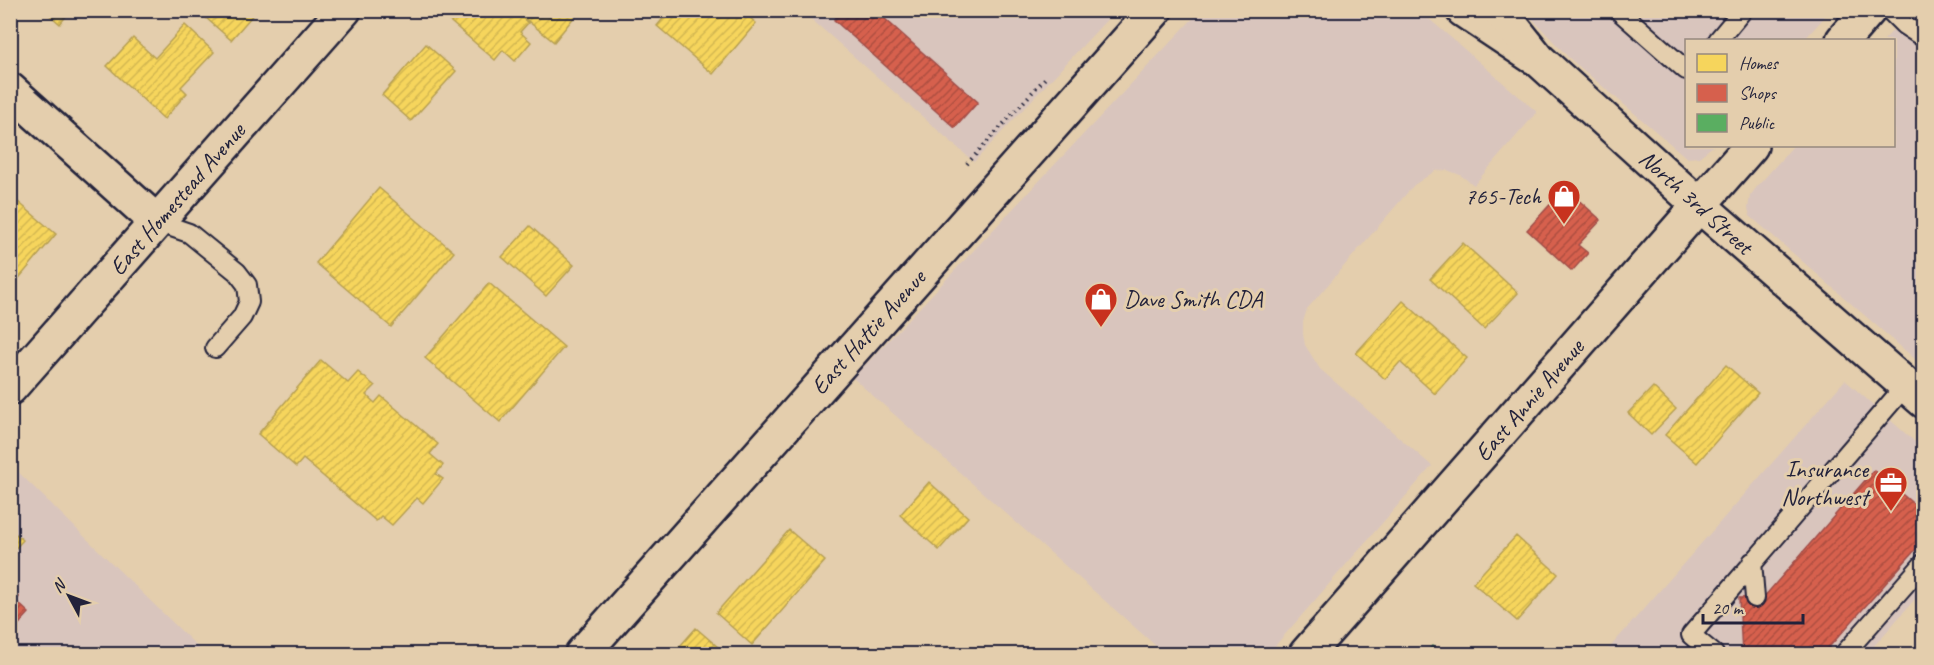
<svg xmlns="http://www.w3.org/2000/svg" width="1934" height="665" viewBox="0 0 1934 665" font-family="Caveat,sans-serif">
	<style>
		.built { fill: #d9c5bd }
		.homes { fill: url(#homes-hatch); stroke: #b69f52; stroke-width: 1.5 }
		.shops { fill: url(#shops-hatch); stroke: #a04d48; stroke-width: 1.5 }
		.public { fill: url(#public-hatch); stroke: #498456; stroke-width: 1.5 }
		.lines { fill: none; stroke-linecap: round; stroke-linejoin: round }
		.lane-casing { stroke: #22223b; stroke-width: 22 }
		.street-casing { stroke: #22223b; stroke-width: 38 }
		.secondary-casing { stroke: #22223b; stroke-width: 38 }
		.path { stroke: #22223b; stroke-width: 4; stroke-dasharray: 1.5 4.5; stroke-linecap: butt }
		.lane { stroke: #e4cead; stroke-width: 18 }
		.street { stroke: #e4cead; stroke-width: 33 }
		.secondary { stroke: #e4cead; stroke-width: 33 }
		.labels { text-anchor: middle; stroke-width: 6; stroke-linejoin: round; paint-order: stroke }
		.poi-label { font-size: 24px; fill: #22223b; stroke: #e4cead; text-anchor: end }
		.street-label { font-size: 24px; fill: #22223b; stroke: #e4cead }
	</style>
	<defs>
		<pattern id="homes-hatch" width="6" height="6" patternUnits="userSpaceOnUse" patternTransform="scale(1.5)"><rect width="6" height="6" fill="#f6d55c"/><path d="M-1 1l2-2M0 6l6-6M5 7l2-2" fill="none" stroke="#d3b751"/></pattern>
		<pattern id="shops-hatch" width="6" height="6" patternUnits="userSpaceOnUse" patternTransform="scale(1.5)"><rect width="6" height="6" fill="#d6604d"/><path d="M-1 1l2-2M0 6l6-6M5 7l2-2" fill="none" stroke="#ad4f41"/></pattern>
		<pattern id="public-hatch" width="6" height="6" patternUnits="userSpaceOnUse" patternTransform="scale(1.5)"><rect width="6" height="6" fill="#5aae61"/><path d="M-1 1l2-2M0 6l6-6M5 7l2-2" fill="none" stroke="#4a8d51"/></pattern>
	</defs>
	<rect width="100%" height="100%" fill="#e4cead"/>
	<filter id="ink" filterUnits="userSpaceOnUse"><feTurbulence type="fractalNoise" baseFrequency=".0167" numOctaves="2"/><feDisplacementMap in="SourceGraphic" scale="12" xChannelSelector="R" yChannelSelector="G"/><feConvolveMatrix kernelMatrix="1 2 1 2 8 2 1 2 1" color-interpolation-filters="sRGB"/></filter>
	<g filter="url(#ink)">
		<path class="built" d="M802 11H1115L974 162Z
			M1200 11H1420L1537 112 1474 185 1460 175 1447 170 1435 171 1414 185 1307 309 1303 322V334L1305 345 1320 369 1432 466 1268 654H1165L853 378Z
			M1525 11H1830L1804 40H1686V146H1713L1699 157 1687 158 1568 57Z
			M1911 11H1923V366L1757 222 1750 216 1748 208 1750 196 1756 188 1793 146H1894V40H1884Z
			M1845 380 1923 449V590L1867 654H1604Z
			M11 465 205 654H11Z"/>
		<path class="homes" d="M44 10H71L60 24Z
			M197 10H257L231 40Z
			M437 10H513L528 23 520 32 531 42 515 61 503 50 495 60Z
			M520 10H578L579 11 554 42 518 13Z
			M670 10H741L756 23 713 74 657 26Z
			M185 25 214 52 181 87 187 93 164 119 107 66 133 38 155 58Z
			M426 44 456 71 411 121 382 95Z
			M379 188 454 252 391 327 316 263Z
			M17 201 56 234 10 289V209Z
			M530 226 574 265 546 296 502 257Z
			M1463 243 1518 293 1484 329 1430 279Z
			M489 283 564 347 500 422 425 358Z
			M1403 301 1467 358 1435 394 1400 362 1385 379 1356 353Z
			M321 360 348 383 358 372 375 386 366 395 375 403 381 396 438 444 430 454 443 465 436 474 443 479 423 503 417 498 392 525 381 516 376 521 303 459 296 467 258 434Z
			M1726 365 1758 393 1697 463 1665 435Z
			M1653 387 1676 409 1651 435 1628 413Z
			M929 482 968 517 939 550 900 515Z
			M10 529 23 540 10 554Z
			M789 530 825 561 752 645 716 613Z
			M1516 536 1558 574 1517 621 1473 583Z
			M696 628 726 654H673Z"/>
		<path class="shops" d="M842 10H875L978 102 955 128 834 20Z
			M1565 188 1601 220 1578 245 1588 253 1572 271 1527 230Z
			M1874 470 1924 513V540L1823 654H1742L1739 598 1764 597Z
			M10 590 19 597 16 601 29 613 10 634Z"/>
		<path class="public" d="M1432 646 1441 654H1425Z"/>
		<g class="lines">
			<defs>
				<path id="lane" d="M1618 10 1686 70
					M1889 10 1904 25 1924 38
					M1718 40 1743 10
					M157 222 189 233 237 272 247 285 249 302 242 317 215 348
					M1752 562 1755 598
					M1714 654 1691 635 1906 385
					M1844 654 1924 563"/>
				<path id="street" d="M1463 10 1532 56
					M1843 40 1869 10
					M10 90 157 222
					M10 388 344 10
					M582 654 1155 10
					M1306 654 1751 146"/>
				<path id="secondary" d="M1499 10 1539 60 1699 205 1924 401"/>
			</defs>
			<use href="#lane" class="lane-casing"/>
			<use href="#street" class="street-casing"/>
			<use href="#secondary" class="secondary-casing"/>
			<path class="path" d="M967 164 1047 76"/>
			<use href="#lane" class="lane"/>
			<use href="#street" class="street"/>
			<use href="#secondary" class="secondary"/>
		</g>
	</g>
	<defs>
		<symbol id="shop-pin" viewBox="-11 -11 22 30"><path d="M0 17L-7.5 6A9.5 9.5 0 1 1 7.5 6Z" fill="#c8321e" stroke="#e4cead"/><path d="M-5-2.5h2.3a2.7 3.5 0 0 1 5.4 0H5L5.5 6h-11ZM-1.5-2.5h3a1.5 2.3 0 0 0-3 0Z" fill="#fff"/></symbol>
		<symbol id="office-pin" viewBox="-11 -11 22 30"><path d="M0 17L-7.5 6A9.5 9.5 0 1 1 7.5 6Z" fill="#c8321e" stroke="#e4cead"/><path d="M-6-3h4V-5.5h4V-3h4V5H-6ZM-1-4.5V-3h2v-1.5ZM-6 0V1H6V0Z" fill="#fff"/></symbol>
	</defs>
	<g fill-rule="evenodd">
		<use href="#shop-pin" x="1545" y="177" width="38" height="52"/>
		<use href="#shop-pin" x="1082" y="280" width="38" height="52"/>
		<use href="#office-pin" x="1872" y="464" width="38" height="52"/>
	</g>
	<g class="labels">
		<g class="poi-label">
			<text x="1541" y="204">765-Tech</text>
			<text x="1124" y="307" text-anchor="start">Dave Smith CDA</text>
			<text x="1868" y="477">Insurance<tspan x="1868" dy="28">Northwest</tspan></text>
		</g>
		<g class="street-label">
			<text transform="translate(177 199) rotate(-49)" y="8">East Homestead Avenue</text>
			<text transform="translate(1696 202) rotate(42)" y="8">North 3rd Street</text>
			<text transform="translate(868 332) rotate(-48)" y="8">East Hattie Avenue</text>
			<text transform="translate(1529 400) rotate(-49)" y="8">East Annie Avenue</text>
		</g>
	</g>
	<rect width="1934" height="665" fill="none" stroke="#e4cead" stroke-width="36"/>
	<rect x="18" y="18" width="1898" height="629" fill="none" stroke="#22223b" stroke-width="2" filter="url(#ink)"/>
	<rect x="1685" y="39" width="210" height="108" fill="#e4cead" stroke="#96897f" stroke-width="1.5"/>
	<rect x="1697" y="54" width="30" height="18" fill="#f6d55c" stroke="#96897f" stroke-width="1.5"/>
	<text x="1739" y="69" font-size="18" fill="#22223b">Homes</text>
	<rect x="1697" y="84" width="30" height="18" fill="#d6604d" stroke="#96897f" stroke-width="1.5"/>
	<text x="1739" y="99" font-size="18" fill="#22223b">Shops</text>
	<rect x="1697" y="114" width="30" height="18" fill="#5aae61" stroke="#96897f" stroke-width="1.5"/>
	<text x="1739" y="129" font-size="18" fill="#22223b">Public</text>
	<g transform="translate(69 596) rotate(311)" stroke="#e4cead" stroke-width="4.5" paint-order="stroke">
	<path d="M0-4.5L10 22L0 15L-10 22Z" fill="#22223b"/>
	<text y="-9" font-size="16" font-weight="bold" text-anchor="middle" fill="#22223b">N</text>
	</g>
	<path d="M1703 614v9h100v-9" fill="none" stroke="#22223b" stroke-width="3"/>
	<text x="1712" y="614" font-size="18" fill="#22223b" stroke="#e4cead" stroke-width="4.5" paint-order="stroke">20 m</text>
</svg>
